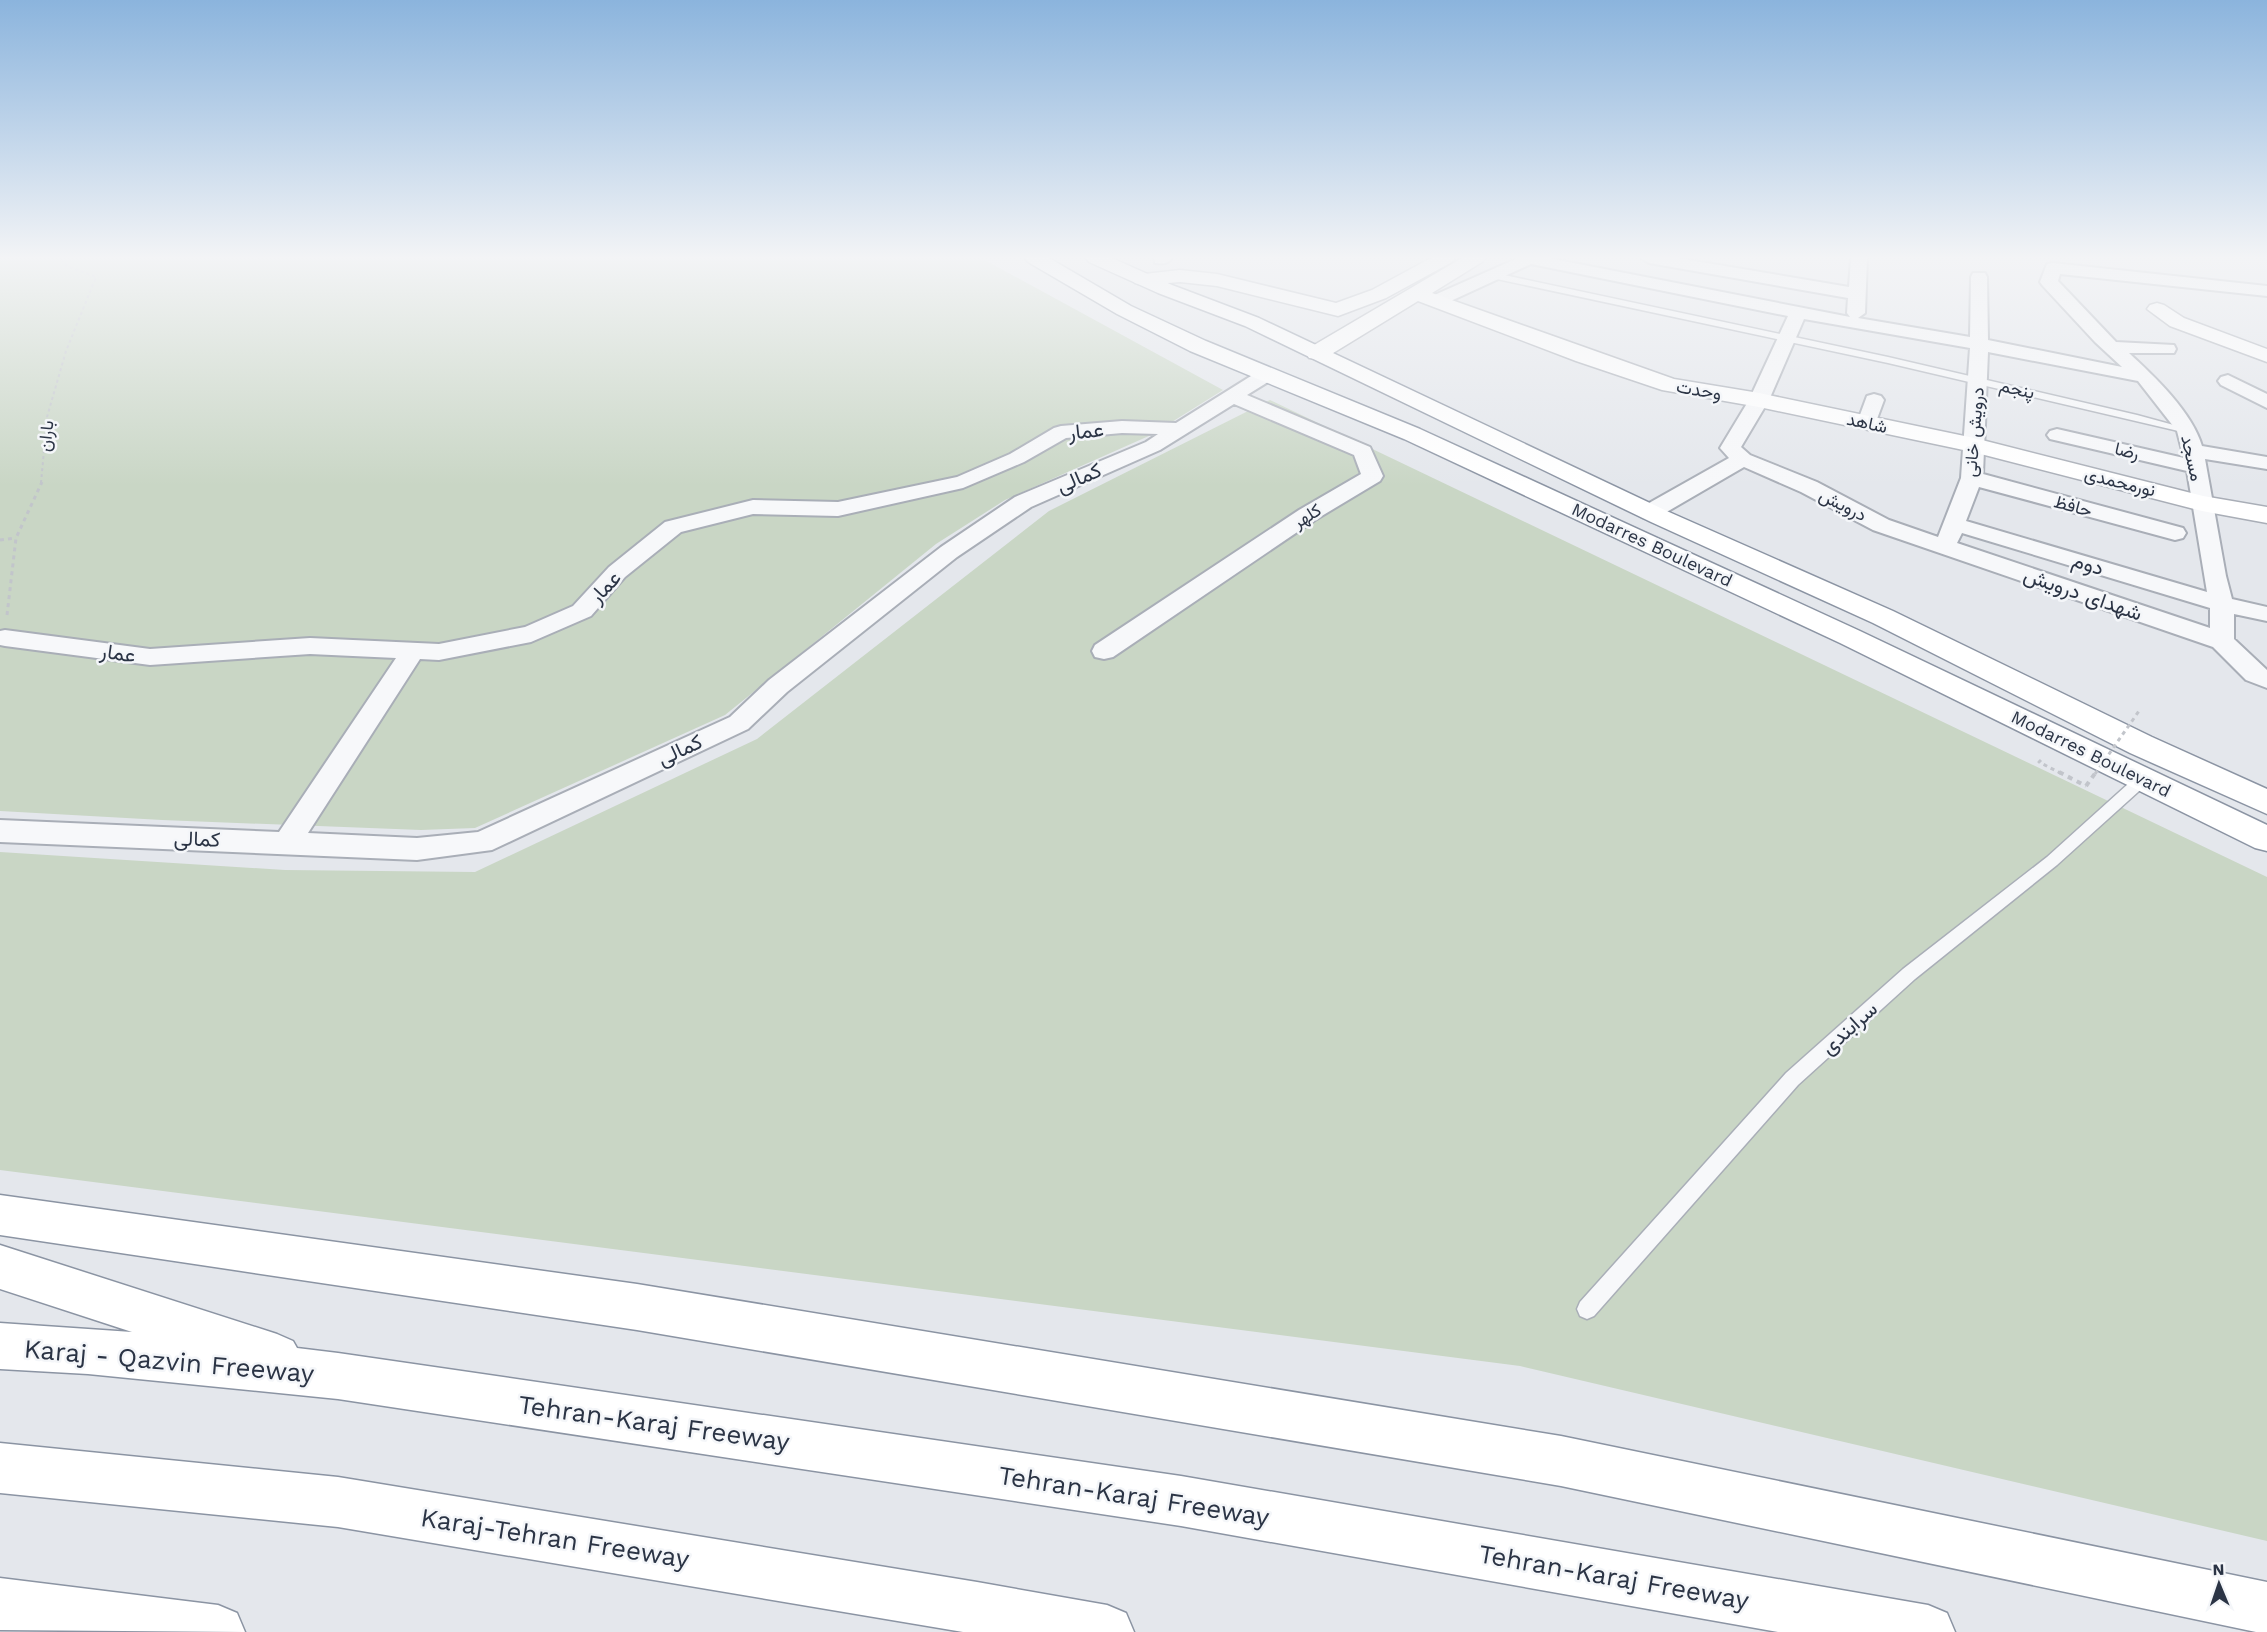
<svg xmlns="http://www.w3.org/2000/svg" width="2267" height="1632" viewBox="0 0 2267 1632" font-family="'Work Sans',Vazirmatn,sans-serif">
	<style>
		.green { fill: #c9d6c5 }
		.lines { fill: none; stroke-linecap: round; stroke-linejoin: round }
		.lane-casing { stroke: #a9aeb7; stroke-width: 3 }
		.street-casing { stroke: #a9aeb7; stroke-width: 4 }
		.secondary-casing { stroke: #a9aeb7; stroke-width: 3 }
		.highway-casing { stroke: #8b94a3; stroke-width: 3 }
		.path-far2 { stroke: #c2c5cb; stroke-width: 2; stroke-dasharray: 3 3; stroke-linecap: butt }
		.path-far1 { stroke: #c2c5cb; stroke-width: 3; stroke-dasharray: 4 4; stroke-linecap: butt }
		.path { stroke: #c2c5cb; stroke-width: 4; stroke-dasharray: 5 5; stroke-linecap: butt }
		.lane { fill: #f7f8fa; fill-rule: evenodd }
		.street { fill: #f7f8fa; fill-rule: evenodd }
		.secondary { fill: #fff; fill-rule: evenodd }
		.highway { fill: #fff; fill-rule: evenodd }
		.path-bridge-far1 { stroke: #c2c5cb; stroke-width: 3; stroke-dasharray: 4 4; stroke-linecap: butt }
		.path-bridge { stroke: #c2c5cb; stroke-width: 4; stroke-dasharray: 5 5; stroke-linecap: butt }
		.labels { text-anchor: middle; stroke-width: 5; stroke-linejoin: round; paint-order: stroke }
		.far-street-label { font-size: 18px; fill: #2b3445; stroke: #f4f6f9 }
		.street-label { font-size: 21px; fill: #2b3445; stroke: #f4f6f9 }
		.near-street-label { font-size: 26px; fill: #2b3445; stroke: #f4f6f9 }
	</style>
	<rect width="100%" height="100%" fill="#e4e7ec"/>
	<path class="green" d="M0 258H981L1223 390 1151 435 1005 500 936 544 725 715 475 828 421 830 162 820 0 811Z
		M1270 400 2267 877V1541L1520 1366 0 1170V852L285 870 475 872 757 739 1049 511Z"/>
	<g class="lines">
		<defs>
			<path id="lane" d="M1495 273 1888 357 2137 415 2192 430 2187 433 1888 363 1492 278V274Z
				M2143 774 2150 779 2148 783 2057 865 1915 979 1798 1085 1594 1316 1587 1319 1580 1316 1577 1309 1580 1302 1786 1073 1903 969 2047 857 2138 775Z"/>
			<path id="street" d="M1154 258H1172C1168 264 1162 264 1155 263Z
				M1518 258H1548L1850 317 1847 313 1848 298 1649 263 1641 258H1677L1849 287 1851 258H1867L1865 313 1858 318 1970 337 1971 277 1973 273H1985L1987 277 1988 340 2122 367 2095 342 2043 286 2040 282 2047 264 2053 263 2267 286V296L2060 274 2058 281 2116 342 2174 345 2176 349 2174 353H2129C2155 377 2192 412 2202 446L2267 457V469L2205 459 2226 576 2232 599 2267 607V621L2234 614V639L2267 670V688L2246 680 2213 647 1873 530 1801 492 1744 467 1658 517 1650 519 1642 517 1639 512 1642 507 1729 458 1720 448 1749 400 1788 316 1531 264 1442 305H1430L1427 301 1430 297ZM1804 319 1970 348 1961 478 1938 537 1889 520 1817 482 1750 455 1741 447 1769 400ZM1988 352 2138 381 2177 431 2184 458 2057 429 2050 431 2047 435 2050 439 2187 471 2207 592 1966 521 1979 487 2175 540 2183 538 2186 533 2183 528 1983 474ZM1962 533 2210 608V628L1957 543Z
				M1266 369 1273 371 1276 375 1273 379 1247 395 1370 447 1383 476 1380 481 1315 520 1113 657 1104 659 1095 657 1092 651 1095 645 1299 510 1361 474 1354 455 1234 404 1160 450 1031 507 957 557 787 692 748 729 492 850 417 860 0 842V820L279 832 396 658 310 654 150 665 5 646 0 645V631L5 630 150 649 310 638 439 644 525 627 573 606 609 567 665 522 753 500 838 502 957 477 1010 454 1054 428 1061 426 1122 421 1176 423 1259 371ZM1122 433 1158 434 1146 442 1015 497 941 547 769 680 730 717 478 832 417 838 308 833 420 659 439 660 531 642 591 616 625 577 681 532 753 514 838 516 963 488 1024 462 1066 438Z
				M2228 375 2267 394V408L2221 385 2218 381 2221 377Z
				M1874 394 1881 396 1884 400 1874 427H1860L1857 423 1867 396Z"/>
			<path id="secondary" d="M1431 258H1455L1452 262 1386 298 1338 316 1217 286 1180 282 1142 285 1135 283 1132 279 1135 275 1180 270 1217 274 1336 303 1372 290Z
				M1462 258H1485L1482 262 1432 293 1674 379 1759 393 1974 438 2203 496 2267 507V523L2202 511 1973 452 1759 407 1662 390 1576 361 1418 301 1325 358 1317 359 1309 358 1306 353 1309 348Z
				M2157 303 2164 305 2184 318 2267 349V362L2170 326 2147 309 2150 305Z"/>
			<path id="highway" d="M1025 258H1049L1131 306 1206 341 1420 429 1860 631 2267 825V851L2255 848 1840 643 1404 439 1190 351 1117 314 1028 262Z
				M1086 258H1112L1172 285 1259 318 1669 512 1893 611 2152 737 2267 789V814L2130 753 1873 623 1651 522 1245 326 1158 293 1089 262Z
				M0 1195 637 1284 1561 1436 2267 1582V1632H2256L1561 1486 637 1330 0 1235Z
				M0 1245 277 1334 293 1341 297 1348 338 1353 1181 1476 1928 1605 1947 1613 1955 1632H1778L1181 1526 338 1399 88 1374 0 1369V1323L132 1332 0 1289Z
				M0 1443 338 1477 977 1582 1107 1605 1126 1613 1134 1632H963L338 1527 0 1493Z
				M0 1578 218 1605 237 1613 245 1632 0 1630Z"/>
		</defs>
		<use href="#lane" class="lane-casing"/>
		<use href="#street" class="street-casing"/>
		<use href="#secondary" class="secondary-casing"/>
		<use href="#highway" class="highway-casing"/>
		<path class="path-far2" d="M41 483 47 417 66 351 96 277 67 266 61 258"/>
		<path class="path-far1" d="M0 540 16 538
			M7 615 16 538 42 482
			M2041 760 2039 762 2062 774"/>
		<path class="path" d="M2059 772 2086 786"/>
		<use href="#lane" class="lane"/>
		<use href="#street" class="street"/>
		<use href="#secondary" class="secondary"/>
		<use href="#highway" class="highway"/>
		<path class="path-bridge-far1" d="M2095 774 2139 711"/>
		<path class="path-bridge" d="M2086 786 2096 772"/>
	</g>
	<linearGradient id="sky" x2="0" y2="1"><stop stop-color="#8bb4dd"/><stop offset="0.53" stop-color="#f3f4f6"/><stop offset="1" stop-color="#f3f4f6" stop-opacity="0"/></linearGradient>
	<rect width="2267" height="486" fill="url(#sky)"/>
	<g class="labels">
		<g class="far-street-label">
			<text transform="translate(2017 389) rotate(13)" y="6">پنجم</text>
			<text transform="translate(1699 390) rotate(10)" y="6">وحدت</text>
			<text transform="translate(1867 423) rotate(12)" y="6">شاهد</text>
			<text transform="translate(1974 432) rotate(-85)" y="6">درویش خانی</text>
			<text transform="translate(46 436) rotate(-84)" y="6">باران</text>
			<text transform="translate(2127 451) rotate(13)" y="6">رضا</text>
			<text transform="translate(2192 458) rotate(77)" y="6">مسجد</text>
			<text transform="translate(2120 482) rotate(14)" y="6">نورمحمدی</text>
			<text transform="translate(1843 505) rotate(27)" y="6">درویش</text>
			<text transform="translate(2073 506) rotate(15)" y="6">حافظ</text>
			<text transform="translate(1307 516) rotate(-32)" y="6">کلهر</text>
			<text transform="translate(1652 545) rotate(25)" y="6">Modarres Boulevard</text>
			<text transform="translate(2091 754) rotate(26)" y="6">Modarres Boulevard</text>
		</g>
		<g class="street-label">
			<text transform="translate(1086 431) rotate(-6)" y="7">عمار</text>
			<text transform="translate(1079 478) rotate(-23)" y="7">کمالی</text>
			<text transform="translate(2088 564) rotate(17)" y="7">دوم</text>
			<text transform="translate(605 587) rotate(-47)" y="7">عمار</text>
			<text transform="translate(2083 594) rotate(19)" y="7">شهدای درویش</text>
			<text transform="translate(118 653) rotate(8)" y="7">عمار</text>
			<text transform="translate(680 750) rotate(-25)" y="7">کمالی</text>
			<text transform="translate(197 839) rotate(2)" y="7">کمالی</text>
			<text transform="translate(1849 1028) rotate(-42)" y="7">سرابندی</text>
		</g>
		<g class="near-street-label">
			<text transform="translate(169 1361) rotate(5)" y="9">Karaj - Qazvin Freeway</text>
			<text transform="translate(654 1423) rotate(8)" y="9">Tehran-Karaj Freeway</text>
			<text transform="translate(1134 1496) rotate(9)" y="9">Tehran-Karaj Freeway</text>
			<text transform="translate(555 1538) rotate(9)" y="9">Karaj-Tehran Freeway</text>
			<text transform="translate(1614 1577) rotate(10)" y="9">Tehran-Karaj Freeway</text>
		</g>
	</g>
	<g transform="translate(2219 1584) rotate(358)" stroke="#f4f6f9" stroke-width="4.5" paint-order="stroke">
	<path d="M0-4.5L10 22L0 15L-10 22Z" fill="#2b3445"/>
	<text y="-9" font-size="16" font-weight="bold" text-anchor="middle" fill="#2b3445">N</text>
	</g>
</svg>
